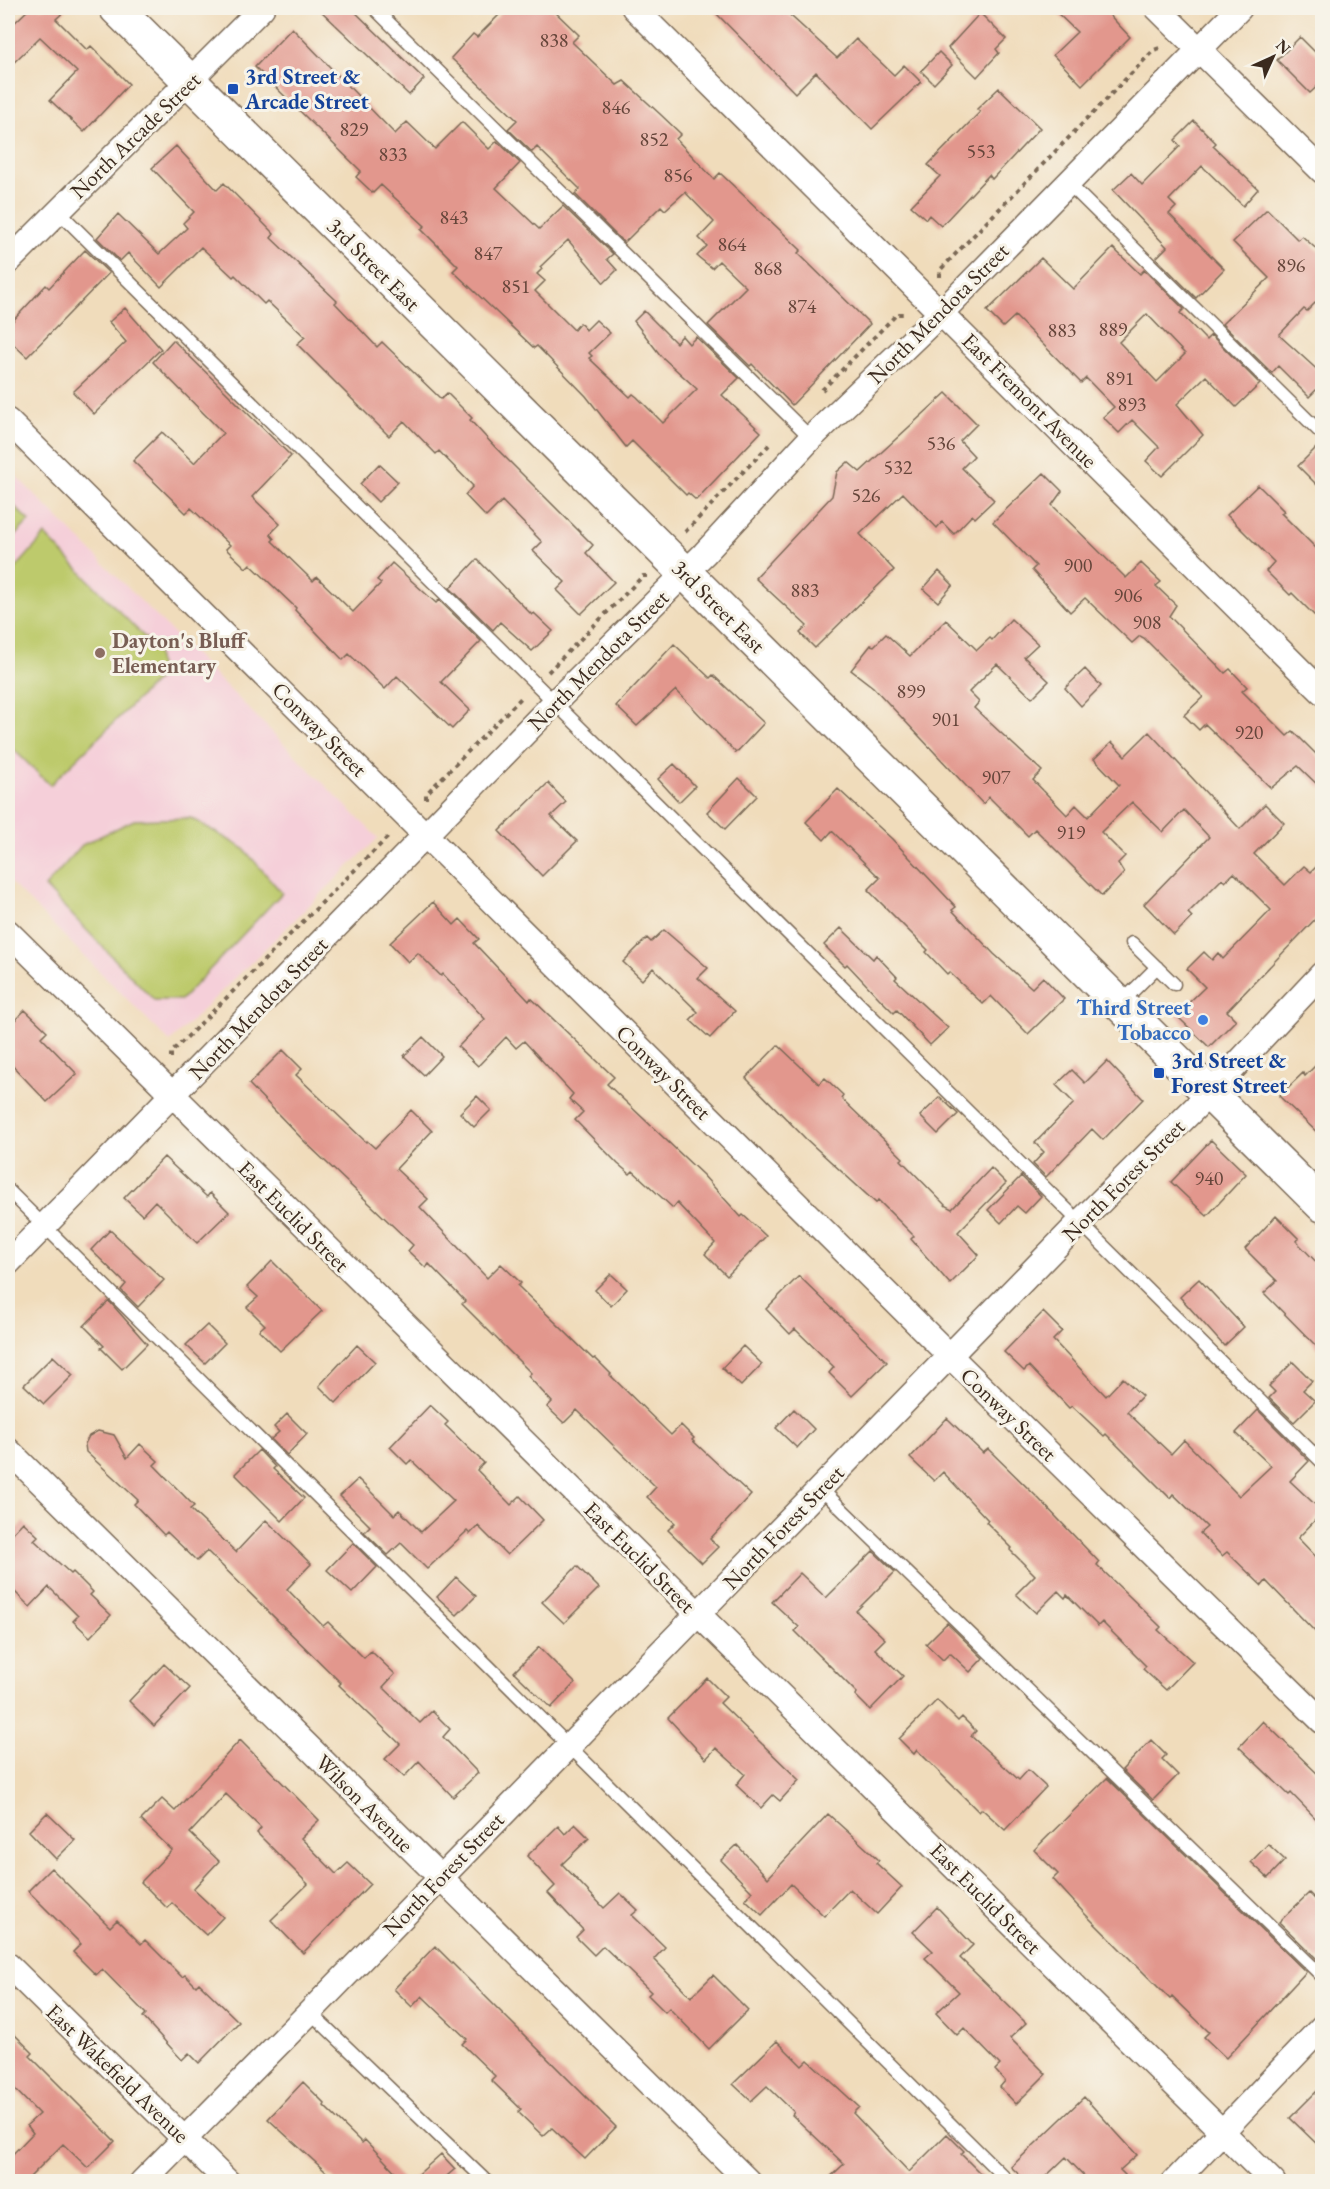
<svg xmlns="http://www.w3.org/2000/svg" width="1330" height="2189" viewBox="0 0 1330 2189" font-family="'EB Garamond',serif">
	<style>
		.built { fill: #f5cfd9 }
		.green { fill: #bdca6c; stroke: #7c7a45; stroke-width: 1.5 }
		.building { fill: #e2978d; fill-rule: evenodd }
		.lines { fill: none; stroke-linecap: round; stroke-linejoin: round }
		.lane-casing { stroke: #7a6855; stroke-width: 15 }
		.street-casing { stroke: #7a6855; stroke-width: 27 }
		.secondary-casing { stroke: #7a6855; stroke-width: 36 }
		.path { stroke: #7a6855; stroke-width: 4; stroke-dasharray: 4.5 4.5; stroke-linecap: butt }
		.lane { stroke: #fff; stroke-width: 12 }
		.street { stroke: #fff; stroke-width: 24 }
		.secondary { stroke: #fff; stroke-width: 33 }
		.transit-dot { fill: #1a4fb4; stroke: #f7f3e8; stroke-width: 2 }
		.education-dot { fill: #8d6e63; stroke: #f7f3e8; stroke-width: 2 }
		.shop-dot { fill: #3f7fe0; stroke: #f7f3e8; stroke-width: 2 }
		.labels { text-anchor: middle; stroke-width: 6; stroke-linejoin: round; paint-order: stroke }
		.number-label { font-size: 20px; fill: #65453a }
		.transit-label { font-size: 22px; font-weight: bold; fill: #164399; stroke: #f7f3e8; text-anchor: start }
		.street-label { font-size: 22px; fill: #3b2a1e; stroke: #f7f3e8 }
		.education-label { font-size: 22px; font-weight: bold; fill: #785e54; stroke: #f7f3e8; text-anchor: start }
		.shop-label { font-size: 22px; font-weight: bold; fill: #366cbe; stroke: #f7f3e8; text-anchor: end }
	</style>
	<rect width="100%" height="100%" fill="#f7f3e8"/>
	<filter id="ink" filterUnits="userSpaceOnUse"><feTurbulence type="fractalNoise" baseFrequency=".0167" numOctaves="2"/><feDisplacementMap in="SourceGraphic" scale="12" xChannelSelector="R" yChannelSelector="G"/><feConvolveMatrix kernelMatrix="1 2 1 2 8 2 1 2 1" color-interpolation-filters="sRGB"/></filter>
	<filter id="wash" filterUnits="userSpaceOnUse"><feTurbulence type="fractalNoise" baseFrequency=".008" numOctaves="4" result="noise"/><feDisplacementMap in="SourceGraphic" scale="24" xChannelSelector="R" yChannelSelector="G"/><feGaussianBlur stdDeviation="1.35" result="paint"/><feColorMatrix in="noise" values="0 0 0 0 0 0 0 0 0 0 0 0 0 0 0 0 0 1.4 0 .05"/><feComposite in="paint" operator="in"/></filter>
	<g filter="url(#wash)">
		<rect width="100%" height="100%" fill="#f0dcbb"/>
		<path class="built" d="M8 468 378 838 170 1042 8 880Z"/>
		<path class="green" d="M8 500 29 521 8 543Z
			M45 535 157 650 160 677 50 785 8 744V577Z
			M191 818 243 848 282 893 181 1000H154L45 887 82 845 134 820Z"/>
		<g id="blocks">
			<path class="building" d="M30 8H68L56 19 87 50 91 46 129 84 84 132 50 100 77 72 40 37 8 68V29Z
				M318 8H351L424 79 409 95Z
				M506 8H551L579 35 572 42 617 85 624 81 660 114 681 134 676 139 714 179 720 173 801 250 798 253 870 324 792 405 752 364 750 366 708 325 746 287 719 261 712 268 697 256 707 246 699 238 714 222 685 192 665 210 661 206 624 243 575 194 580 189 537 147 532 152 508 129 517 120 451 58 473 34 477 37Z
				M711 8H782L837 58 856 39 894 75 904 65 921 82 872 129 816 72 795 93Z
				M1052 8H1103L1130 37 1082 85 1053 55 1077 32Z
				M980 13 1006 39 996 49 999 53 977 77 948 48Z
				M292 28 395 134 407 122 435 149 462 122 489 149 497 141 520 163 496 188 539 229 563 206 613 254 607 259 617 270 604 283 568 240 540 267 542 269 537 274 545 281 535 291 574 330 580 323 586 330 596 320 610 333 589 353 592 356 589 358 630 397 633 394 637 397 663 423 697 389 661 356 634 321 644 311 676 343 682 336 689 344 696 337 739 378 722 395 761 432 696 500 688 493 686 495 632 441 626 447 586 396 537 346 534 348 453 271 458 266 421 229 425 226 381 185 373 193 356 177 361 171 255 67Z
				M1300 37 1323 60V81L1310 93 1277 60Z
				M939 52 952 65 934 84 921 71Z
				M999 88 1040 128 992 179 989 175 941 226 929 215 926 219 911 206 940 176 928 165 980 112 977 109Z
				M1194 121 1216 143 1213 146 1258 189 1243 206 1202 166 1169 200 1176 207 1169 214 1224 269 1196 298 1156 258 1167 247 1113 190 1131 173 1142 185 1180 146 1175 140Z
				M176 146 217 190 224 183 274 234 271 238 337 301 335 303 377 347 382 342 441 399 447 393 472 418 470 420 495 447 593 545 586 553 614 582 581 614 557 590 565 582 533 551 542 542 502 501 486 517 465 495 473 486 439 451 436 454 404 421 389 436 297 344 305 337 267 301 264 304 235 275 233 277 201 247 161 287 128 253 120 261 97 238 118 214 159 254 187 228 183 223 194 212 152 168Z
				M1267 209 1298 240 1302 236 1323 255V295L1307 311 1304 309 1279 335 1323 375V383L1309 397 1278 366 1272 373 1222 324 1269 278 1233 242Z
				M1113 248 1140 274 1144 270 1184 309 1180 313 1206 340 1211 335 1260 384 1236 407 1206 376 1177 404 1203 435 1162 476 1146 461 1159 447 1132 420 1119 433 1103 417 1114 407 1086 378 1081 383 1015 316 1003 327 987 311 1041 258 1073 289ZM1147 314 1185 354 1157 382 1119 342Z
				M85 250 109 273 27 357 8 339V326L46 285 49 288Z
				M125 308 161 349 94 414 73 392 126 342 109 322Z
				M173 340 291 456 252 497 280 524 270 534 274 539 272 541 313 581 317 577 353 612 381 583 377 580 392 563 436 603 439 600 481 641 441 682 470 710 452 729 397 676 385 689 349 654 343 660 295 610 296 608 250 564 246 568 226 549 230 545 191 508 186 513 133 461 162 432 194 463 223 433 153 362Z
				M946 393 977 424 960 441 974 456 962 468 994 500 975 518 972 515 954 534 942 522 937 528 903 493 860 534 894 570 815 648 800 633 807 626 755 578 832 496 837 472 848 462 860 472Z
				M1322 442H1323V491L1298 466Z
				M379 464 398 482 378 502 360 484Z
				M1044 473 1062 491 1052 505 1126 578 1141 563 1161 582 1156 586 1176 605 1169 616 1225 673 1230 669 1247 687 1242 691 1287 736 1293 731 1323 761V790L1298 766 1271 788 1205 724 1199 730 1184 715 1203 697 1144 638 1140 636 1132 643 1085 598 1070 612 1032 570 1036 566 993 522Z
				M1258 485 1284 511 1281 513 1323 555V624L1292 593 1290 595 1266 571 1274 562 1227 515Z
				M477 559 532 615 534 613 553 631 532 651 500 622 493 630 450 588Z
				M939 571 953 585 938 602 923 589Z
				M1011 619 1038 644 1024 657 1049 681 1032 698 997 664 969 692 979 702 974 708 1042 771 1033 780 1067 815 1076 805 1088 817 1119 785 1094 759 1112 742 1125 756 1149 732 1240 829 1265 804 1284 823 1254 854 1285 885 1304 866 1311 872 1323 860V911L1227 1011 1236 1020 1209 1047 1176 1015 1205 987 1187 969 1204 952 1212 960 1218 953 1223 959 1271 910 1234 873 1225 882 1222 879 1188 913 1192 917 1174 935 1144 904 1209 837 1184 810 1163 832 1132 802 1101 832 1125 856 1118 863 1124 873 1102 896 1035 829 1028 836 989 797 983 804 873 687 851 670 871 645 874 646 886 634 910 656 946 620 977 650 990 638 992 640Z
				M674 644 710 678 713 675 764 723 736 753 676 690 637 726 616 706Z
				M1085 669 1101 686 1081 706 1065 688Z
				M674 764 695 786 679 802 658 779Z
				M739 778 757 796 725 829 707 812Z
				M548 783 566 802 551 816 577 841 542 876 499 831Z
				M838 789 892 839 956 907 952 910 994 954 1032 988 1043 977 1064 999 1028 1034 991 996 983 1004 949 972 947 974 926 952 928 950 868 890 880 878 832 831 824 840 806 822Z
				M433 902 454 925 460 919 479 939 474 943 529 1001 531 998 614 1077 607 1084 703 1175 741 1217 743 1215 766 1236 727 1276 705 1254 715 1243 677 1203 673 1208 633 1171 630 1174 618 1164 575 1120 583 1112 569 1099 573 1094 524 1041 516 1048 506 1037 478 1066 458 1047 485 1019 443 974 441 976 418 953 408 962 390 943Z
				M841 928 873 959 876 955 897 977 895 979 948 1028 930 1045 897 1010 894 1013 879 998 847 964 845 966 824 945Z
				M664 930 708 968 698 978 735 1011 710 1038 690 1020 698 1012 653 968 642 980 623 962 647 938 651 942Z
				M25 1010 47 1031 41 1037 77 1074 47 1102 8 1061V1027Z
				M423 1037 442 1056 424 1075 404 1056Z
				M778 1045 819 1084 825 1078 843 1095 841 1098 903 1158 901 1160 946 1206 952 1209 991 1168 1006 1183 958 1232 979 1255 950 1284 911 1239 914 1236 878 1200 876 1203 806 1139 746 1078Z
				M283 1050 302 1069 296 1075 366 1142 367 1141 375 1148 411 1110 432 1131 396 1169 428 1199 420 1207 487 1278 501 1264 521 1283 518 1286 593 1359 595 1358 611 1374 610 1375 671 1435 681 1425 694 1438 692 1440 751 1495 710 1539 718 1547 702 1563 668 1530 675 1523 647 1497 656 1487 577 1410 564 1423 547 1407 552 1402 528 1376 531 1373 462 1304 465 1301 429 1264 426 1268 408 1251 413 1245 305 1142 249 1084Z
				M1323 1058V1138L1279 1096 1303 1073 1305 1076Z
				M1107 1061 1143 1099 1103 1140 1092 1129 1046 1177 1033 1164 1044 1152 1035 1143 1074 1103 1056 1085 1072 1070 1085 1083Z
				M477 1096 491 1110 474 1127 460 1113Z
				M940 1097 958 1114 938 1134 920 1116Z
				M1211 1140 1246 1174 1207 1216 1171 1182Z
				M164 1157 207 1197 210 1193 229 1212 197 1243 155 1201 142 1215 124 1198Z
				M1021 1176 1041 1196 1025 1213 1017 1206 1001 1223 988 1210Z
				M1276 1216 1299 1239 1296 1241 1323 1269V1353L1264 1293 1277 1281 1245 1249Z
				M110 1230 164 1280 138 1307 121 1290 126 1284 91 1250Z
				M272 1261 322 1311 280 1351 259 1330 265 1325 247 1307 258 1297 247 1287Z
				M611 1274 627 1289 611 1306 595 1290Z
				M799 1276 887 1362 852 1396 829 1373 834 1367 795 1329 790 1334 766 1309Z
				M1199 1279 1244 1327 1224 1346 1180 1297Z
				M109 1301 147 1344 122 1369 101 1348 104 1346 84 1326Z
				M1043 1312 1062 1331 1053 1340 1106 1396 1123 1378 1142 1396 1127 1412 1171 1454 1184 1440 1239 1496 1271 1466 1236 1433 1258 1410 1309 1461 1290 1481 1323 1512 1298 1538 1323 1564V1640L1266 1581 1262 1586 1227 1552 1222 1556 1200 1533 1207 1527 1173 1494 1170 1498 1106 1434 1104 1436 1072 1406 1069 1408 1029 1366 1024 1371 1004 1352Z
				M207 1325 225 1343 205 1363 186 1345Z
				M357 1345 375 1362 336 1403 319 1386Z
				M743 1346 762 1364 741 1386 722 1368Z
				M53 1356 73 1375 44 1404 24 1385Z
				M1293 1362 1312 1381 1303 1390 1315 1401 1294 1422 1269 1398 1275 1392 1269 1386Z
				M430 1405 448 1422 445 1425 484 1463 477 1470 511 1505 520 1496 543 1520 507 1555 478 1526 470 1534 467 1531 427 1569 401 1543 388 1555 364 1532 370 1526 340 1496 358 1479 394 1515 399 1510 421 1532 454 1501 411 1460 407 1464 390 1447Z
				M794 1409 814 1429 797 1448 776 1428Z
				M287 1414 307 1434 287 1455 271 1439 279 1432 274 1427Z
				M947 1418 983 1453 988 1449 1040 1500 1099 1562 1097 1565 1161 1627 1158 1630 1193 1662 1166 1690 1143 1669 1146 1666 1102 1622 1098 1626 1067 1595 1065 1598 1058 1591 1036 1613 1016 1594 1035 1575 1010 1550 1012 1548 986 1522 988 1520 943 1472 934 1481 910 1458Z
				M98 1431 114 1435 127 1458 140 1444 158 1461 154 1465 194 1506 190 1509 236 1552 266 1520 311 1564 287 1589 323 1626 328 1622 364 1658 371 1651 395 1674 383 1687 420 1723 432 1711 450 1729 443 1737 478 1773 453 1797 419 1761 404 1777 385 1759 400 1744 339 1685 341 1683 207 1551 197 1561 167 1532 164 1535 134 1504 138 1500 86 1452 85 1444 89 1436Z
				M259 1450 275 1467 273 1469 304 1498 282 1521 235 1474Z
				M23 1522 38 1536 34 1540 71 1574 73 1572 93 1592 90 1595 111 1615 90 1637 73 1621 78 1616 49 1587 30 1607 8 1585V1538Z
				M353 1543 377 1567 352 1593 327 1570Z
				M873 1551 895 1572 856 1611 885 1639 875 1649 903 1676 870 1710 855 1695 857 1693 795 1631 799 1627 772 1602 800 1573 826 1598Z
				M577 1566 599 1588 564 1623 542 1602Z
				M456 1577 476 1596 457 1615 437 1597Z
				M947 1623 983 1658 970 1672 950 1653 943 1660 926 1644Z
				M539 1647 575 1683 551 1708 514 1672Z
				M164 1664 190 1688 154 1726 129 1701Z
				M707 1678 726 1697 720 1703 799 1780 780 1801 773 1795 761 1808 736 1785 745 1774 716 1748 706 1759 668 1718Z
				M937 1700 958 1721 962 1717 976 1731 971 1736 1019 1780 1028 1770 1046 1787 1005 1830 982 1809 979 1812 917 1750 914 1754 899 1739Z
				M1263 1721 1323 1779V1826L1291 1793 1289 1795 1239 1747Z
				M240 1740 319 1820 301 1838 336 1874 348 1863 370 1884 303 1953 271 1920 308 1884 257 1833 261 1828 226 1794 190 1833 219 1861 193 1889 223 1917 206 1935 172 1903 167 1908 141 1882 172 1850 141 1820 162 1799 175 1811Z
				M1151 1740 1166 1755 1162 1759 1178 1775 1153 1800 1122 1770Z
				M1107 1778 1306 1972 1226 2058 1204 2037 1209 2032 1172 1996 1170 1999 1085 1914 1053 1879 1058 1874 1034 1850Z
				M47 1813 75 1840 56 1859 29 1831Z
				M828 1814 879 1860 876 1863 902 1887 877 1914 850 1889 824 1916 791 1884 762 1915 745 1899 752 1892 721 1860 737 1845 768 1878Z
				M575 1824 589 1838 562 1864 604 1908 620 1893 638 1910 632 1915 665 1947 654 1959 691 1997 713 1975 748 2010 709 2049 669 2008 665 2012 648 1995 651 1992 603 1946 594 1955 576 1937 583 1930 548 1893 555 1886 527 1856 558 1826 565 1834Z
				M1268 1844 1285 1860 1268 1878 1251 1862Z
				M51 1868 110 1927 117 1920 141 1944 145 1940 182 1977 185 1975 196 1986 199 1983 239 2022 199 2063 189 2053 182 2060 143 2017 146 2014 102 1969 96 1975 73 1952 81 1944 28 1891Z
				M1309 1893 1323 1907V1956L1318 1960 1279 1922Z
				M937 1907 973 1945 960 1958 1026 2023 1010 2038 1046 2074 1016 2104 1000 2087 1005 2081 995 2070 1000 2065 964 2028 957 2035 936 2013 959 1992 925 1958 933 1951 913 1932Z
				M435 1946 616 2127 585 2159 552 2128 543 2136 518 2112 521 2109 491 2080 495 2076 462 2044 467 2039 422 1996 412 2007 394 1989Z
				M8 2028 33 2053 30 2056 115 2141 88 2168 63 2144 26 2181H8V2159L33 2133 27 2125 39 2114 8 2082Z
				M777 2041 802 2066 808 2060 859 2107 853 2113 909 2172 947 2134 964 2151 961 2154 988 2181H826L844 2164 792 2115 794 2112 767 2086 751 2101 733 2084Z
				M303 2082 325 2104 324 2106 362 2143 365 2140 404 2181H336L268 2119Z
				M1323 2085V2150L1290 2118Z
				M1084 2097 1137 2155 1120 2170 1131 2181H1089L1066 2157 1041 2181H1026L1011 2167Z
				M441 2154 455 2169 441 2181H411Z"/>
		</g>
	</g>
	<g filter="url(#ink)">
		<use href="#blocks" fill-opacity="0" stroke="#7a6855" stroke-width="1.5"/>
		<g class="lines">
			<defs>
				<path id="lane" d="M374 8 811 438
					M1067 182 1322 434
					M58 211 1322 1462
					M1132 943 1174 984
					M1121 1003 1157 967
					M8 1190 1009 2182
					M820 1488 1322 1976
					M310 2012 487 2182"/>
				<path id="street" d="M634 8 1322 692
					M1157 8 1322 171
					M8 262 262 8
					M8 421 950 1356 1322 1721
					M8 932 1273 2182
					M8 1263 556 701 704 554 811 438 942 312 1240 8
					M8 1450 749 2182
					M8 1965 228 2182
					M142 2182 310 2012 1080 1222 1210 1093 1322 974
					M1174 2182 1322 2027"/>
				<path id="secondary" d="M116 8 1322 1205"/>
			</defs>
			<use href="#lane" class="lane-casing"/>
			<use href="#street" class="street-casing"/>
			<use href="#secondary" class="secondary-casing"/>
			<path class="path" d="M940 277V270L1154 50 1160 48
				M822 390 897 314H906
				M685 532 769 445
				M548 672 643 576H647
				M426 799V794L523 696
				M171 1058V1053L388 837"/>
			<use href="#lane" class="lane"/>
			<use href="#street" class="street"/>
			<use href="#secondary" class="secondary"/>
		</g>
	</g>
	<g class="transit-dot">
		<rect x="227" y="83" width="12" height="12" rx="3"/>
		<rect x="1153" y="1067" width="12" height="12" rx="3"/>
	</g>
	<circle class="education-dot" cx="100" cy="653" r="6"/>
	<circle class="shop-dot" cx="1203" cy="1020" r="6"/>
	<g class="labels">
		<g class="number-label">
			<text x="554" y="47">838</text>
			<text x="616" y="114">846</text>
			<text x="354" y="136">829</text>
			<text x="654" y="146">852</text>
			<text x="981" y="158">553</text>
			<text x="393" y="161">833</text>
			<text x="678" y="182">856</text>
			<text x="454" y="224">843</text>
			<text x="732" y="251">864</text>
			<text x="488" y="260">847</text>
			<text x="1291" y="272">896</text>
			<text x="768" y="275">868</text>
			<text x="516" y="293">851</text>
			<text x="802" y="313">874</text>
			<text x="1113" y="336">889</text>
			<text x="1062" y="337">883</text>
			<text x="1120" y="385">891</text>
			<text x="1132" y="411">893</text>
			<text x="941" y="450">536</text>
			<text x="898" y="474">532</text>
			<text x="866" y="502">526</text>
			<text x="1078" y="572">900</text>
			<text x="805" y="597">883</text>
			<text x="1128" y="602">906</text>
			<text x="1147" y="629">908</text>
			<text x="911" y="698">899</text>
			<text x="946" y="726">901</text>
			<text x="1249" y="739">920</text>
			<text x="996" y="784">907</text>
			<text x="1071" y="839">919</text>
			<text x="1209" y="1185">940</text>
		</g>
		<g class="transit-label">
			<text x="245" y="84">3rd Street &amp;<tspan x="245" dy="25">Arcade Street</tspan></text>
			<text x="1171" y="1068">3rd Street &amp;<tspan x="1171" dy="25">Forest Street</tspan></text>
		</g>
		<g class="street-label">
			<text transform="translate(135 135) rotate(-44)" y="8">North Arcade Street</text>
			<text transform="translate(374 264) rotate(45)" y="8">3rd Street East</text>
			<text transform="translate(938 313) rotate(-45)" y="8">North Mendota Street</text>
			<text transform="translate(1030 400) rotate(45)" y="8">East Fremont Avenue</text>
			<text transform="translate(719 606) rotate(45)" y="8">3rd Street East</text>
			<text transform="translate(598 660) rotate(-45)" y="8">North Mendota Street</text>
			<text transform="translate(320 729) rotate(45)" y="8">Conway Street</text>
			<text transform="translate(258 1008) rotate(-46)" y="8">North Mendota Street</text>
			<text transform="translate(664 1072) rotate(45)" y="8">Conway Street</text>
			<text transform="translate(1123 1180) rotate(-45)" y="8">North Forest Street</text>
			<text transform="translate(294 1216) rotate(45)" y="8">East Euclid Street</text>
			<text transform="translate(1009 1414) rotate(44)" y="8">Conway Street</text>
			<text transform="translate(783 1527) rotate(-46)" y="8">North Forest Street</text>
			<text transform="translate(640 1557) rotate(45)" y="8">East Euclid Street</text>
			<text transform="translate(365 1803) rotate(45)" y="8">Wilson Avenue</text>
			<text transform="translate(443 1874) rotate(-46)" y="8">North Forest Street</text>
			<text transform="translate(986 1898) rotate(45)" y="8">East Euclid Street</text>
			<text transform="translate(118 2073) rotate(44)" y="8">East Wakefield Avenue</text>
		</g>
		<g class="education-label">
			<text x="112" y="648">Dayton's Bluff<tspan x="112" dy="25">Elementary</tspan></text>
		</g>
		<g class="shop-label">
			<text x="1191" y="1015">Third Street<tspan x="1191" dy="25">Tobacco</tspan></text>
		</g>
	</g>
	<rect width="1330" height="2189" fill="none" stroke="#f7f3e8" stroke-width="30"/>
	<g transform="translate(1273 57) rotate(45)" stroke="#f7f3e8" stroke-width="4.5" paint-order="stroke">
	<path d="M0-4.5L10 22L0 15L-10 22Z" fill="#3b2a1e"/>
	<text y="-9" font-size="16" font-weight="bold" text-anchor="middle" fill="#3b2a1e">N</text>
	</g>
</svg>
